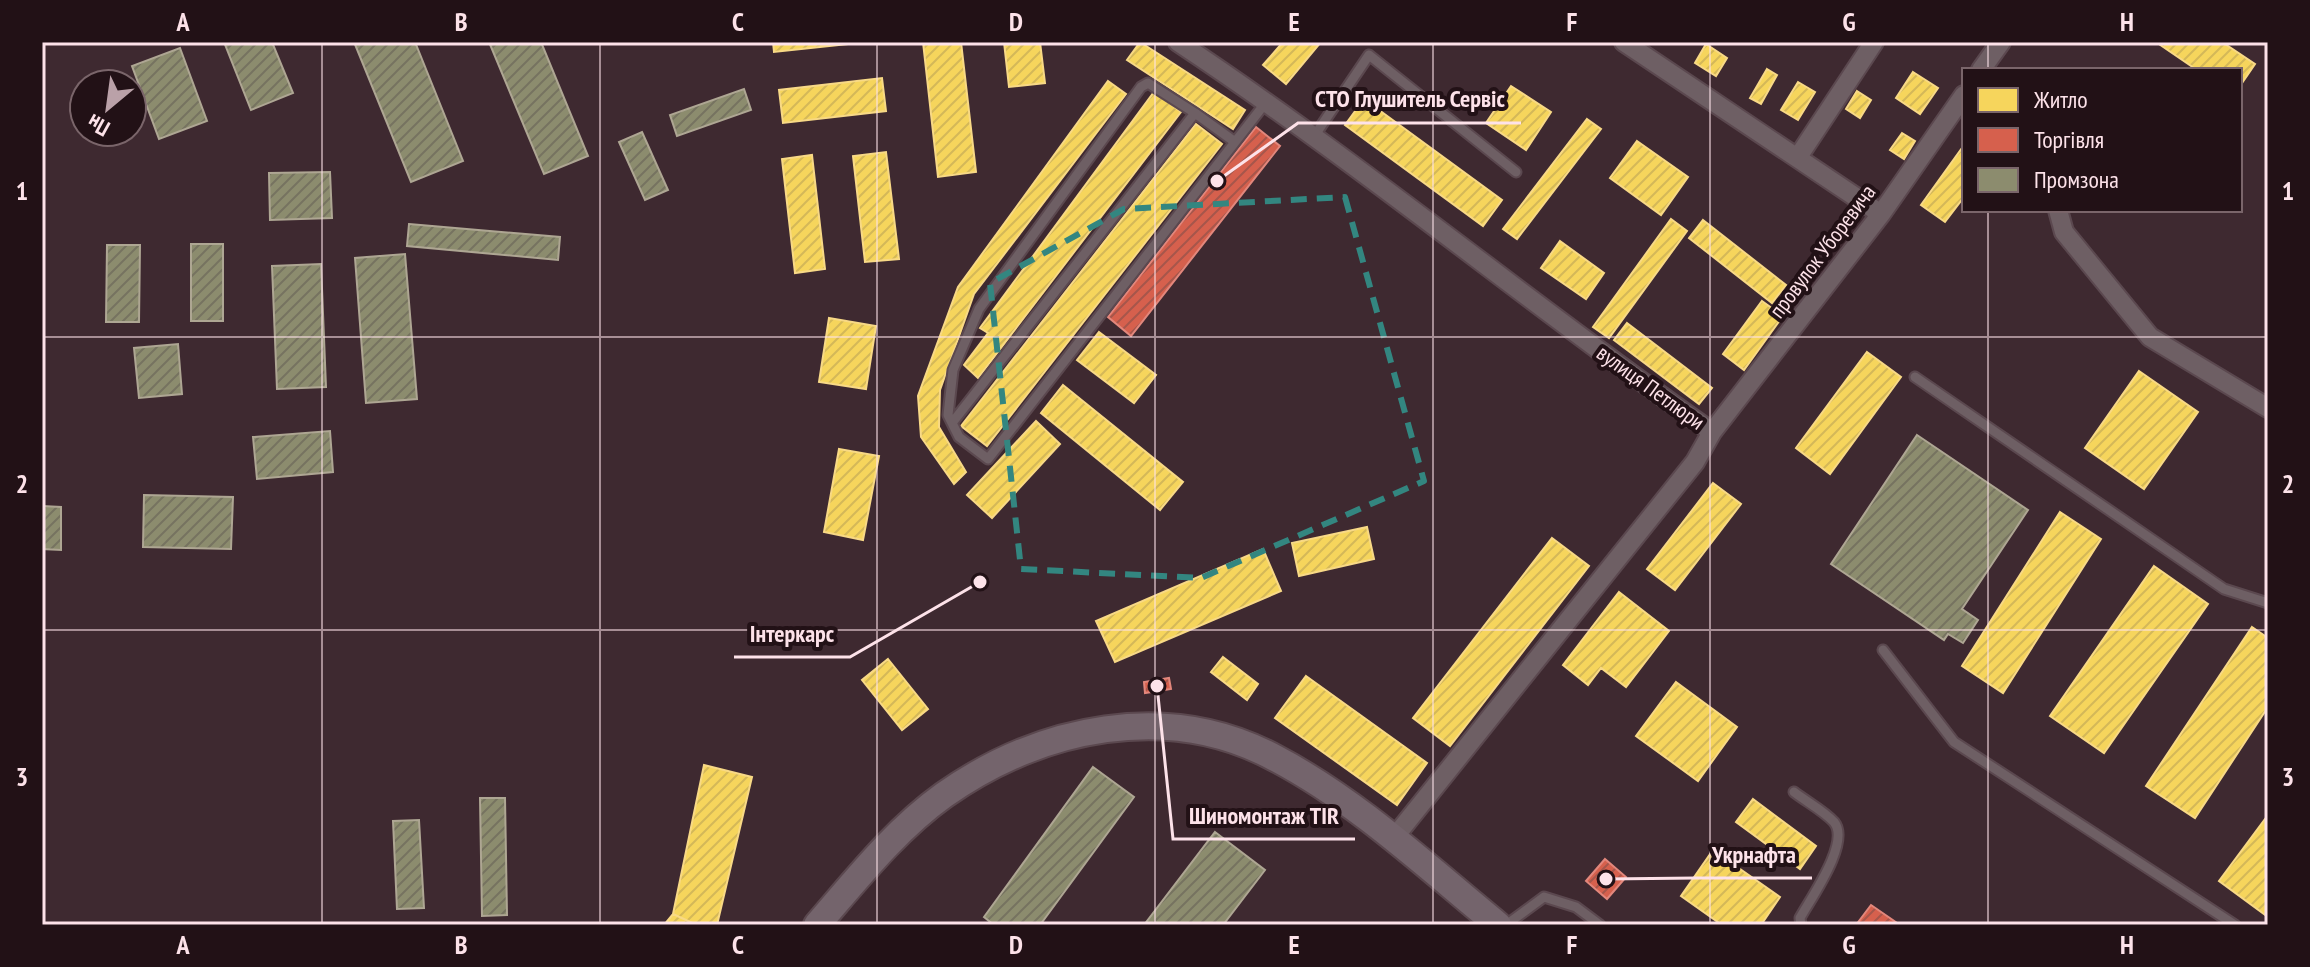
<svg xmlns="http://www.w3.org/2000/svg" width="2310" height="967" viewBox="0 0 2310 967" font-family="'PT Sans Narrow',sans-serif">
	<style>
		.homes { fill: url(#homes-hatch); stroke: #f8d986; stroke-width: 2 }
		.shops { fill: url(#shops-hatch); stroke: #e2877c; stroke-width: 2 }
		.industry { fill: url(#industry-hatch); stroke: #aea693; stroke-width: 2 }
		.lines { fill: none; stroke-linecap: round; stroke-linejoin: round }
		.service-casing { stroke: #5b484f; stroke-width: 13 }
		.minor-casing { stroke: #5b484f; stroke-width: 22 }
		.secondary-casing { stroke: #5b484f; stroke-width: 30 }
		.service { stroke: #6e5f64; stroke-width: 9 }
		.minor { stroke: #6e5f64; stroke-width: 18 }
		.secondary { stroke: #74646c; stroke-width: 26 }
		.marked { fill: none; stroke: #338680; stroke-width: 6; stroke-dasharray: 16 10; stroke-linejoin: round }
		.grid { fill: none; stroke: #fde2e9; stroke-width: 2; stroke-opacity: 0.55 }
		.labels { text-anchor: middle; stroke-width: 8; stroke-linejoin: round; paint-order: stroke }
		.street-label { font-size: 22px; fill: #fde2e9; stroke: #221116 }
		.leader { fill: none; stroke: #fde2e9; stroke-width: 3 }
		.callout-dot { fill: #fde2e9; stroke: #221116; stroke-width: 3 }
		.callout-label { font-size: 24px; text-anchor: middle; font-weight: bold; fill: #fde2e9; stroke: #221116; stroke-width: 8; stroke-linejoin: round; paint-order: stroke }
		.neatline { fill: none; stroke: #fde2e9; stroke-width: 3 }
		.grid-label { font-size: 26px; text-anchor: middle; font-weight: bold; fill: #fde2e9 }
	</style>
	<defs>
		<pattern id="homes-hatch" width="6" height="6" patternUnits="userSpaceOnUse" patternTransform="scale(2)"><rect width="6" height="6" fill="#f6d55c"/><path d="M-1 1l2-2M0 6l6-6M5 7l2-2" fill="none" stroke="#d4b858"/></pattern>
		<pattern id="shops-hatch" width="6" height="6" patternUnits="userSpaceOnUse" patternTransform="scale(2)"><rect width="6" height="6" fill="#d6604d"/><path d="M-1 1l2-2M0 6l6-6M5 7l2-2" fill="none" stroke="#a6564b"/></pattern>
		<pattern id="industry-hatch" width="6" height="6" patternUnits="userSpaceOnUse" patternTransform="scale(2)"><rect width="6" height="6" fill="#8c8c6e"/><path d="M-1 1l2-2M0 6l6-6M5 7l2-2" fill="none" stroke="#767360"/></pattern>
	</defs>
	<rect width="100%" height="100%" fill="#3e2930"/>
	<path class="homes" d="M773 42H867L774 52Z
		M923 42H961L976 172 938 177Z
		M1004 42H1040L1045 83 1009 87Z
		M1140 42 1245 110 1233 129 1127 60Z
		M1283 42H1321L1286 84 1263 65Z
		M2156 42H2222L2255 64 2240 86V70H2197Z
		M1706 44 1727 58 1716 76 1695 63Z
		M1767 69 1777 75 1761 104 1750 98Z
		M1913 72 1938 88 1920 114 1896 98Z
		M882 78 886 111 783 123 779 90Z
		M1108 81 1126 94 974 294 940 390 939 427 966 472 954 484 921 437 918 396 958 287Z
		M1798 82 1815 92 1798 120 1781 110Z
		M1511 86 1551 112 1526 150 1486 123Z
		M1857 91 1871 100 1860 118 1846 109Z
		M1154 92 1181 112 978 378 964 365 988 333 980 328Z
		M1364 99 1502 200 1483 226 1345 125Z
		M1587 119 1601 129 1517 239 1503 229Z
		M1196 124 1222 144 987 446 961 426Z
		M1902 133 1915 141 1904 159 1890 150Z
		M1637 141 1688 177 1661 215 1610 178Z
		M1962 148 1964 197 1945 222 1921 205Z
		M886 152 899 259 865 262 853 156Z
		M812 155 825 269 795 273 782 159Z
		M1671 219 1687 231 1609 338 1593 327Z
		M1703 220 1786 285 1772 303 1689 238Z
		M1560 241 1604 273 1586 299 1541 268Z
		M1762 301 1783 316 1744 370 1723 354Z
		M829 318 876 326 866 389 819 382Z
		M1627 323 1712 388 1699 404 1614 340Z
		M1099 332 1156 375 1134 403 1077 360Z
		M1867 352 1901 377 1830 474 1796 448Z
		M2139 371 2198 412 2144 489 2085 448Z
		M1063 385 1183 482 1160 510 1041 413Z
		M1036 421 1060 444 992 518 967 495Z
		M839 449 879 456 863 540 824 532Z
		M1713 483 1741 504 1675 590 1647 569Z
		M2060 512 2101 539 2003 693 1962 666Z
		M1367 527 1374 559 1299 576 1292 543Z
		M1552 538 1589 566 1450 746 1413 718Z
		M1263 549 1281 591 1115 662 1096 621Z
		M2154 566 2208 604 2104 753 2050 716Z
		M1619 592 1669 631 1626 687 1601 668 1588 685 1563 665Z
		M2252 627 2268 638V707L2195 818 2146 786Z
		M1223 657 1258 684 1247 700 1211 672Z
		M888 659 928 709 902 730 862 680Z
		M1306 676 1427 763 1397 805 1275 718Z
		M1676 682 1737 727 1698 781 1636 736Z
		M704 765 752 777 717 925H697L673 914Z
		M1753 799 1816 846 1800 869 1736 822Z
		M2268 815V917L2219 881Z
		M1713 850 1780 897 1761 925H1722L1681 896Z
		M673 914 697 925H664Z"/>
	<path class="shops" d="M1256 127 1280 146 1131 336 1108 317Z
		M1169 678 1171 689 1145 693 1144 682Z
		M1605 859 1626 877 1607 899 1586 881Z
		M1871 905 1900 925H1856Z"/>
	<path class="industry" d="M224 42H272L293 93 251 110Z
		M354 42H415L463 161 411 182Z
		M489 42H541L588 156 544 174Z
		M180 48 207 121 159 139 132 66Z
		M744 89 751 110 677 136 670 115Z
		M642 132 668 190 645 200 619 142Z
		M330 172 332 218 270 220 269 173Z
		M409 224 560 237 558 260 407 246Z
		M191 244H223V321H191Z
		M107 245H140L139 322H106Z
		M405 254 417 399 366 403 355 258Z
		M321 264 326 387 277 389 272 266Z
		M178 344 182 394 139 398 134 348Z
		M330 431 333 472 257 479 253 437Z
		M1917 435 2028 510 1962 609 1978 620 1963 643 1948 634 1944 640 1831 564Z
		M144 495 233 497 231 549 143 547Z
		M42 506 61 507V550L42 549Z
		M1093 767 1134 797 1040 925H994L984 917Z
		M480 798H505L507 915 482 916Z
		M419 820 424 908 397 909 393 821Z
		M1215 832 1265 870 1223 925H1144Z"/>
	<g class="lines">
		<defs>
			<path id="service" d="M1195 113 1235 142
				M1315 135 1369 55 1516 172
				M1915 377 2224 589 2268 603
				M952 423 1195 113 1148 83 1141 87 979 309 953 370 948 415 959 437 988 459 1267 101
				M1883 650 1954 742 2235 925
				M1794 792C1807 802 1824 811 1834 822 1851 842 1811 898 1800 918L1801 925
				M1506 925 1544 897 1576 907 1600 925"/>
			<path id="minor" d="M1178 42C1362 164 1531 305 1712 432
				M1624 42 1881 214
				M1981 70 2001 42
				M1798 157 1874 42
				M2058 210 2064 232 2150 337 2268 408
				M1393 839 1695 462 1712 432 1881 214 1964 95"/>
			<path id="secondary" d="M817 925C856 880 895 830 944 795 1041 727 1168 700 1275 758 1357 801 1427 867 1498 925"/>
		</defs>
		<use href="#service" class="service-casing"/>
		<use href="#minor" class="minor-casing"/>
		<use href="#secondary" class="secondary-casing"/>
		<use href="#service" class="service"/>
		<use href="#minor" class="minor"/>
		<use href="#secondary" class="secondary"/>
	</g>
	<path class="marked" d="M1345 197 1424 481 1201 578 1021 569 990 283 1124 209Z"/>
	<path class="grid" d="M322 42V925M600 42V925M877 42V925M1155 42V925M1433 42V925M1710 42V925M1988 42V70M1988 210V925M42 337H2268M42 630H2268"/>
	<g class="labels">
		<g class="street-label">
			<text transform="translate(1822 251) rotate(-53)" y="8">провулок Уборевича</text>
			<text transform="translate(1651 387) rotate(36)" y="8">вулиця Петлюри</text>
		</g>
	</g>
	<path class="leader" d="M1217 181L1298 123H1521M980 582L850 657H734M1157 686L1173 839H1355M1606 879L1696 878H1812"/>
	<g class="callout-dot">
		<circle cx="1217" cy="181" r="8"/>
		<circle cx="980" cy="582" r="8"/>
		<circle cx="1157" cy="686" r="8"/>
		<circle cx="1606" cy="879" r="8"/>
	</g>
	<g class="callout-label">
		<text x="1410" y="107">СТО Глушитель Сервіс</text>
		<text x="792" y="642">Інтеркарс</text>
		<text x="1264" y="824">Шиномонтаж TIR</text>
		<text x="1754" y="863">Укрнафта</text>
	</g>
	<rect width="2310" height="967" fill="none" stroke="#221116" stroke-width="88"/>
	<rect x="1962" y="68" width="280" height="144" fill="#221116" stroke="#7a656a" stroke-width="2"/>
	<rect x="1978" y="88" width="40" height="24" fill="#f6d55c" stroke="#7a656a" stroke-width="2"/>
	<text x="2034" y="108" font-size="24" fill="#fde2e9">Житло</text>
	<rect x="1978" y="128" width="40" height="24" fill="#d6604d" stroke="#7a656a" stroke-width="2"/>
	<text x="2034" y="148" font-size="24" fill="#fde2e9">Торгівля</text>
	<rect x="1978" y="168" width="40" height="24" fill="#8c8c6e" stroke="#7a656a" stroke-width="2"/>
	<text x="2034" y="188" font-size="24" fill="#fde2e9">Промзона</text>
	<g transform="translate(108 108) rotate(209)"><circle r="38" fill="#221116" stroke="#7a656a" stroke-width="2"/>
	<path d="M0-6L14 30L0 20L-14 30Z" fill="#baa1a8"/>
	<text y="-12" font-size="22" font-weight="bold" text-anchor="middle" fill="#fde2e9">Пн</text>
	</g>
	<rect x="44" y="44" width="2222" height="879" class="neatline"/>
	<g class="grid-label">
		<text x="183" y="31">A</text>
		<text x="461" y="31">B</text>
		<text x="738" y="31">C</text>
		<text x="1016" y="31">D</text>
		<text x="1294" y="31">E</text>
		<text x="1572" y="31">F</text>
		<text x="1849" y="31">G</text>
		<text x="2127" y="31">H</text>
		<text x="22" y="200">1</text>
		<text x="2288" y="200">1</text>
		<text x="22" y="493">2</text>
		<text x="2288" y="493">2</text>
		<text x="22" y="786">3</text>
		<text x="2288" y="786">3</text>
		<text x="183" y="954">A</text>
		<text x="461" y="954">B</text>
		<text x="738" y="954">C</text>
		<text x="1016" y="954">D</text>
		<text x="1294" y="954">E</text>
		<text x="1572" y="954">F</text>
		<text x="1849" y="954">G</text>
		<text x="2127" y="954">H</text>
	</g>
</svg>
